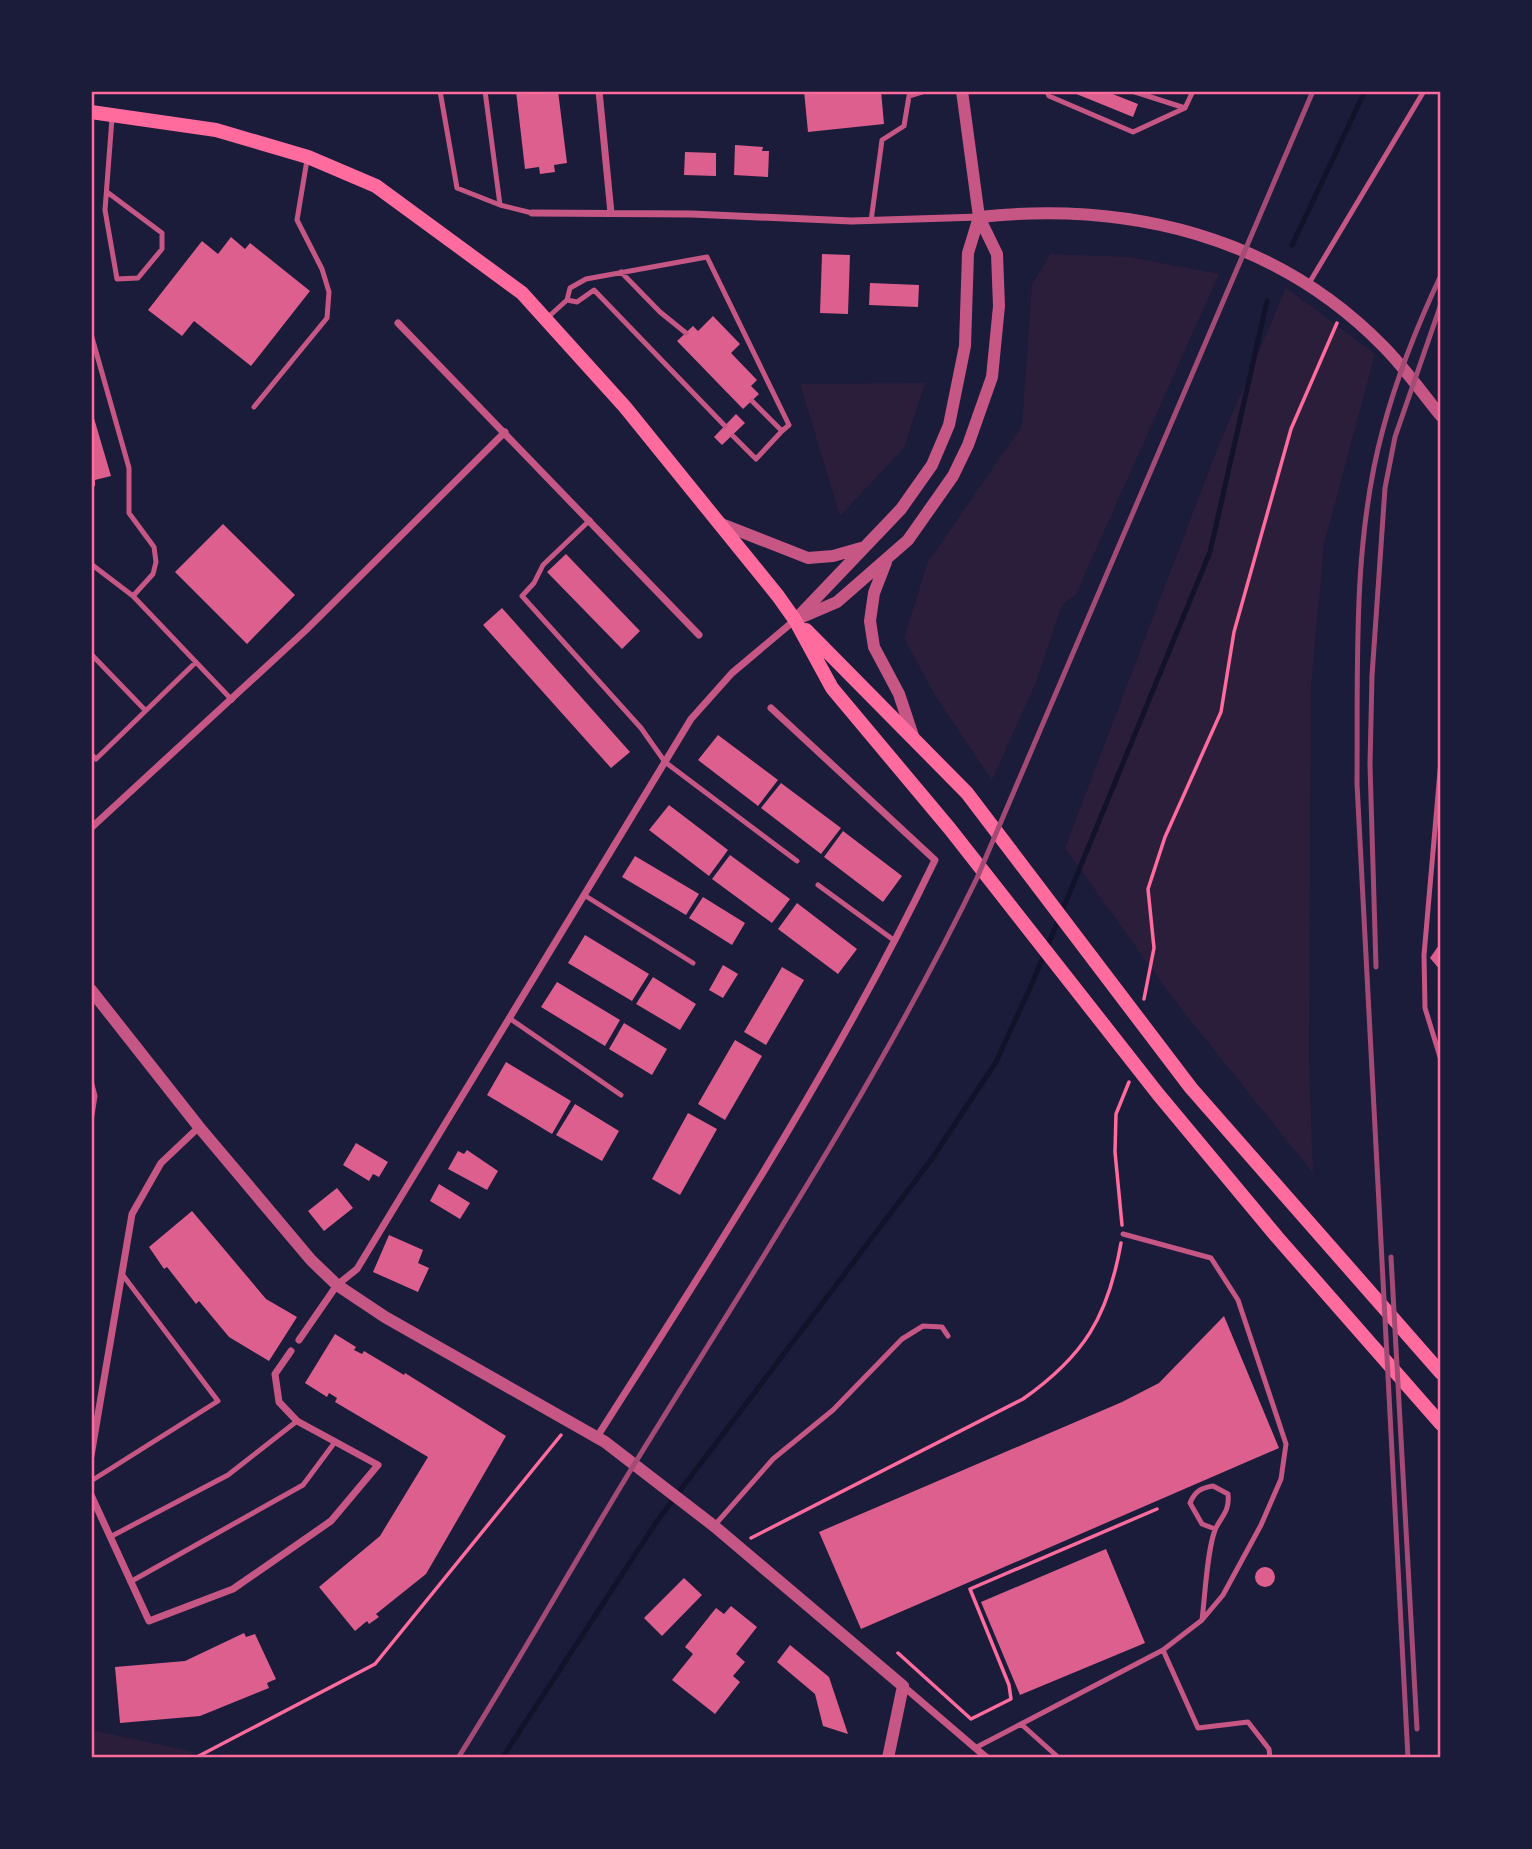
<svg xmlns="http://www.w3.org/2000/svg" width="1532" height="1849" viewBox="0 0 1532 1849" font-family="Jost,sans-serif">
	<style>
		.green { fill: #2a1e3b }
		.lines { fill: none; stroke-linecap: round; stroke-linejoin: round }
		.stream { stroke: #12122b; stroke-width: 5 }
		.building { fill: #dd5f8e }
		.path { stroke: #ff6b9d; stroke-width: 3.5 }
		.service { stroke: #c65784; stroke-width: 5 }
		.minor { stroke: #c65784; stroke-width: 7 }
		.tertiary { stroke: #c65784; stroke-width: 12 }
		.secondary { stroke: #ff6b9d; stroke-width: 14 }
		.rail { stroke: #a44b75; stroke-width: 5 }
		.neatline { fill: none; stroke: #ff6b9d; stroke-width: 2.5 }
	</style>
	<rect width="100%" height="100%" fill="#1b1b3a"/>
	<path class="green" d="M1050 254 1130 257 1219 274 1076 594 1062 605 1036 682 992 780 936 697 904 638 928 562 1022 426 1032 285Z
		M1286 288 1375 354 1324 544 1311 686 1309 1059 1313 1173 1175 1001 1065 848 1218 447Z
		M925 383 904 448 840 516 800 384Z
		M91 1730 195 1752 180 1758H91Z"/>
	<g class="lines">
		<path class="stream" d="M1292 245 1365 91
			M502 1758 657 1521 931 1160 996 1062 1034 979 1210 552 1267 301"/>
	</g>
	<path class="building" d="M516 91H558L567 163 554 165 555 172 540 174 539 167 525 169Z
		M804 91H881L884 124 808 132Z
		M1069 91H1105L1138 104 1133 117Z
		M735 145 763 147 762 151H769L768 177 734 175Z
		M685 152 716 153V176L684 175Z
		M231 237 245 249 250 243 310 291 251 366 194 321 182 336 148 310 202 241 218 254Z
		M822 254 850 255 848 314 820 313Z
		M870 283 919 285 918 307 869 305Z
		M713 316 740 344 731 353 757 380 751 386 759 394 743 409 677 341 693 326 698 331Z
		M91 408 111 476 95 480V486L91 487Z
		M736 414 745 423 722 445 714 437Z
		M223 524 295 595 247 644 175 572Z
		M566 554 640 631 622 649 547 572Z
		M502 608 630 752 611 768 483 625Z
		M718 735 778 780 758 806 698 760Z
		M781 783 841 828 821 854 761 808Z
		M669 805 728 850 709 876 649 830Z
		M843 831 902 876 883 902 824 857Z
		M730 855 790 899 772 923 712 879Z
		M635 856 699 894 686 915 622 877Z
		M703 897 745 923 732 945 689 918Z
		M797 903 857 949 838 974 778 929Z
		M585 935 649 974 632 1001 568 963Z
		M1441 942V971L1430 958Z
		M723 965 738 974 723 998 709 990Z
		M782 967 804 980 766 1045 744 1032Z
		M653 977 696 1004 680 1030 636 1004Z
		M557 982 620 1020 605 1046 541 1007Z
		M624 1023 667 1049 652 1075 609 1049Z
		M735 1040 762 1056 725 1120 698 1104Z
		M506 1062 571 1101 552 1134 487 1095Z
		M575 1104 619 1131 602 1161 556 1135Z
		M688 1113 717 1129 680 1195 652 1179Z
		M356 1143 388 1162 379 1177 373 1174 369 1181 343 1165Z
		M467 1150 498 1171 487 1190 448 1169 458 1151 464 1154Z
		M439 1184 470 1203 460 1219 430 1201Z
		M337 1188 353 1208 324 1231 308 1211Z
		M192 1211 266 1299 297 1317 269 1361 229 1337 199 1301 196 1304 167 1267 164 1269 149 1247Z
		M389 1235 423 1250 418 1263 429 1268 418 1292 373 1272Z
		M1224 1316 1279 1448 861 1629 819 1532 1122 1402 1159 1383Z
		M335 1334 356 1347 354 1350 362 1354 364 1351 404 1375 405 1373 506 1436 426 1574 376 1614 379 1617 369 1624 367 1621 355 1631 319 1587 380 1536 428 1457 335 1402 337 1398 329 1393 327 1397 305 1383Z
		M1106 1549 1145 1643 1020 1695 981 1602Z
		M1255 1577a10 10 0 1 1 20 0a10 10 0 1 1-20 0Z
		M684 1578 702 1595 662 1636 644 1618Z
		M731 1606 757 1627 736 1654 745 1662 733 1676 740 1682 715 1714 672 1680 693 1654 685 1647 716 1608 724 1614Z
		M244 1633 246 1637 255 1634 276 1679 267 1683 269 1688 200 1716 120 1723 115 1667 185 1661Z
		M790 1645 829 1677 848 1734 823 1726 815 1694 777 1662Z"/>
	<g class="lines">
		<path class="path" d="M1144 999 1154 948 1148 889 1165 837 1221 712 1234 632 1291 429 1337 323
			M1122 1225 1115 1152 1116 1114 1129 1082
			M751 1538 1023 1399C1084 1356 1108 1317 1121 1243
			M898 1653 971 1719 1011 1699 1009 1685 970 1589 1157 1509
			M195 1758 375 1664 561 1435"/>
		<path class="service" d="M440 91 457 188 500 205 532 213
			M485 91 500 205
			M1047 91 1049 96 1133 132 1185 108 1193 91
			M1132 91 1185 108
			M107 192 162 233V249L138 278 117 279 105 210 112 118
			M871 221 882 140 904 126 909 96 925 91
			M621 272 660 312 686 333
			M1308 285 1424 91
			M567 300 577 302 594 290 725 426
			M546 319 567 300 570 288 586 279 707 257 789 425 782 431
			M91 334 129 468V513L154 547 156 562 153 574 133 596 232 700
			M254 407 327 318 329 292 322 269 297 220 307 160
			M733 436 756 459 782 431 752 401
			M590 520 543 565 534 583 522 596 641 728 665 762 797 861
			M91 564 133 596
			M91 654 145 710
			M91 754 96 759 196 662
			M1441 760 1424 955 1425 1008 1441 1060
			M818 885 895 941
			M584 895 693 963
			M509 1018 621 1095
			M91 1081 95 1096 91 1121
			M91 1481 218 1401 122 1274
			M714 1526 773 1459 833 1410 902 1339 923 1326 942 1327 948 1336
			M110 1537 228 1475 297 1421
			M130 1582 303 1485 335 1442
			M1202 1620C1205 1596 1207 1551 1215 1530 1221 1516 1230 1512 1228 1494L1213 1486C1201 1488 1195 1491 1190 1503L1202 1524 1215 1529
			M1163 1650 1198 1728 1248 1722 1269 1749 1270 1758
			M1021 1724 1059 1758
			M975 1748 1163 1650 1202 1620 1223 1595 1261 1525 1281 1479 1286 1444 1238 1300 1211 1258 1123 1234"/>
		<path class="minor" d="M599 91 611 213
			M532 213 692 214 852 221 979 217
			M398 323 699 635
			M91 828 306 630 505 432
			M299 1340 337 1285 357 1269 691 719 732 673 795 620
			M597 1437C716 1250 839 1060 935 860L771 708
			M91 1456 132 1214 161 1163 199 1127
			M91 1495 149 1621 233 1589 331 1521 378 1465 297 1421 279 1402 275 1374 291 1351
			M903 1686 987 1758"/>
		<path class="tertiary" d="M979 217C1129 201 1275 236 1383 346 1405 368 1422 393 1441 416
			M719 523 808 558 833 556 861 548
			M886 562 874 593 870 621 874 647 899 694 914 739
			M798 617 901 509 932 465 949 425 965 346 968 253 979 217
			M795 620 837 602 908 540 953 476 968 445 992 377 999 306 997 254 979 217 962 91
			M91 990 199 1127 311 1260 337 1285 385 1317 605 1442 714 1526 903 1686 888 1758"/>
		<path class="secondary" d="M91 112 216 130 308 157 376 186 522 293 625 407 778 596 795 620 832 688 950 829 1158 1094 1277 1237 1441 1424
			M806 630 967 793 1191 1088 1441 1373"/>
		<path class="rail" d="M1376 967 1370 765 1372 676 1385 488 1395 437 1441 304
			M1391 1257 1417 1729
			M458 1758C519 1661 575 1561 635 1463 754 1270 878 1082 977 878L1313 91
			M1408 1758 1357 784C1358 667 1352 542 1383 429 1397 376 1418 324 1441 275"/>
	</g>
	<rect width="1532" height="1849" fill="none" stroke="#1b1b3a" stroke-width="186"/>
	<rect x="93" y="93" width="1346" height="1663" class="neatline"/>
</svg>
